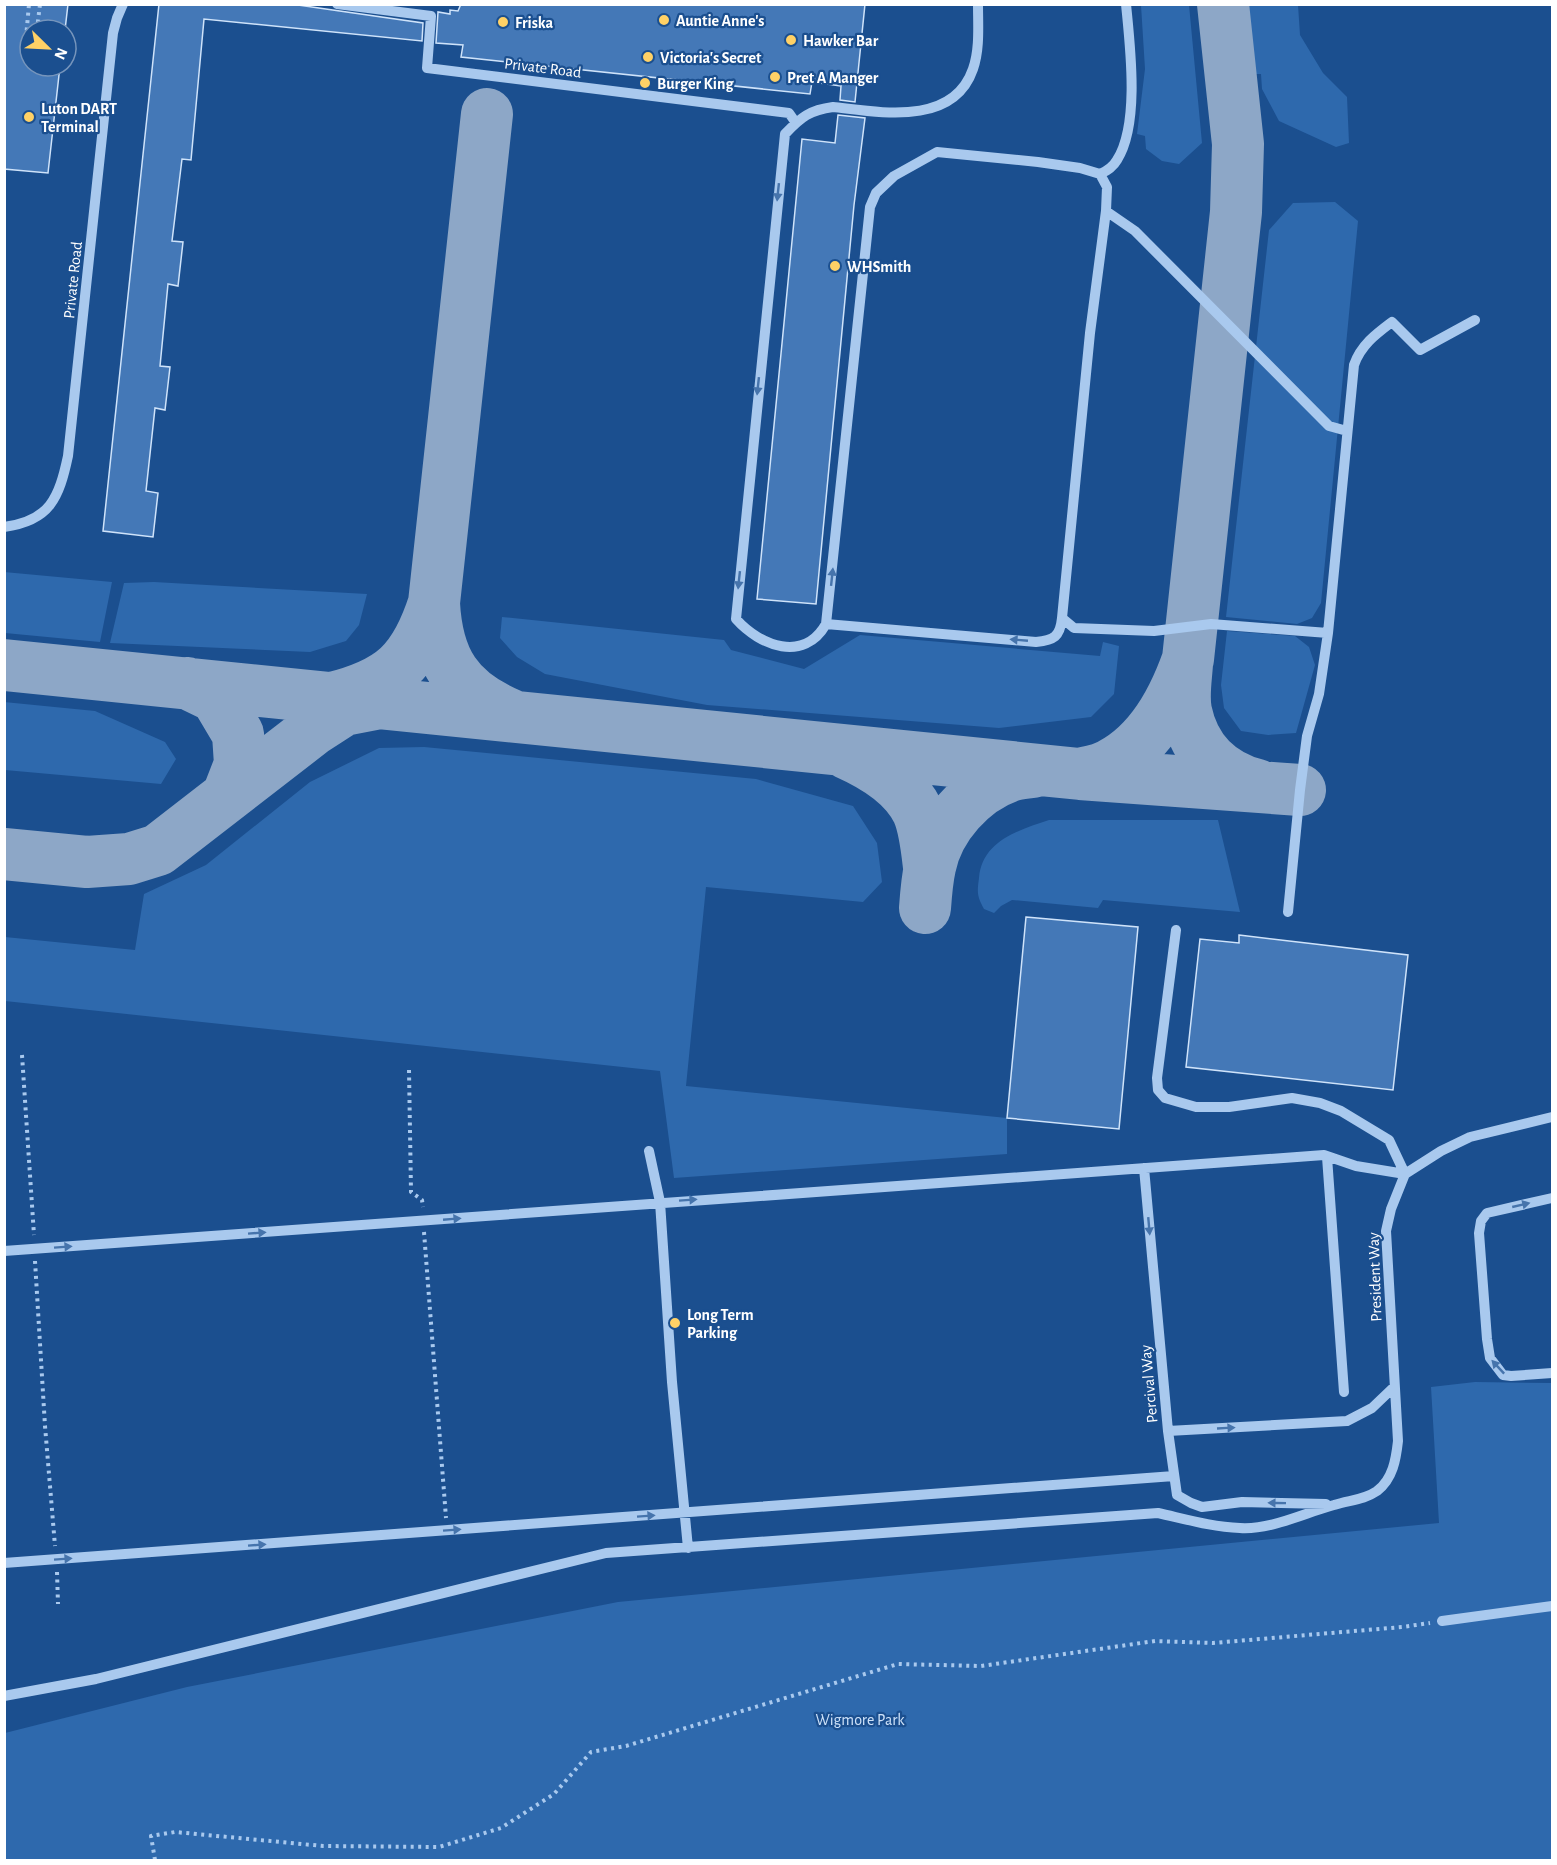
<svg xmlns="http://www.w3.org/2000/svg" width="1557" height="1865" viewBox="0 0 1557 1865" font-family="'Alegreya Sans',sans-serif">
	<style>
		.green { fill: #2e69ad }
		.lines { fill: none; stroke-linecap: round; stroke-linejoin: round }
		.taxiway { stroke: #8da7c7; stroke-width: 52 }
		.building { fill: #4478b7; stroke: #cfe3fa; stroke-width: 1.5 }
		.path { stroke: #a9c9ee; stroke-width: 4; stroke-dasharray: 3 4.5; stroke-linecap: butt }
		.minor { stroke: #a9c9ee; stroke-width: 10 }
		.oneway { fill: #4674ac }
		.poi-dot { fill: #ffd166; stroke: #1b4f8f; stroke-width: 2 }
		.labels { text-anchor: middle; stroke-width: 4.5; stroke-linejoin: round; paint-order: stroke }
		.poi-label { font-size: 16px; font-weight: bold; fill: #fff; stroke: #1b4f8f; text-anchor: start }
		.street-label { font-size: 16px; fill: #fff; stroke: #1b4f8f }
		.park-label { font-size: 16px; fill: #cfe3fa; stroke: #1b4f8f }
	</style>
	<rect width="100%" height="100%" fill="#1b4f8f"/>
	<path class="green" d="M1141 5H1189L1202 143 1179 164 1162 161 1146 149 1145 136 1137 134 1145 69Z
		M1247 5H1298L1300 35 1323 73 1347 97 1349 143 1336 147 1279 121 1262 89 1261 74H1255Z
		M1335 202 1358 221 1321 603 1312 618 1297 624 1226 617 1269 230 1293 203Z
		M4 572 112 582 100 642 5 633Z
		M154 582 367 594 359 625 346 641 310 652 110 643 124 583Z
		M502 617 724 640 731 650 804 669 860 635 1100 656 1103 642 1119 646 1114 694 1091 717 999 728 707 705 545 674 517 657 500 638Z
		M1227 631 1295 636 1309 647 1315 665 1296 733 1268 735 1241 731 1224 708 1221 685Z
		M4 702 95 711 165 742 176 759 161 784 5 770Z
		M424 747 756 779 853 806 877 843 882 882 863 902 706 887 686 1086 1007 1118V1154L674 1178 660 1071 5 1001V937L135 950 144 894 206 865 310 782 379 748Z
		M1049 820H1218L1240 912 1103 900 1098 908 1012 900 1001 906 994 913 984 909C977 896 977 893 979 878 982 841 1019 830 1049 820Z
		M1475 1382 1552 1383V1860H5V1733L187 1687 618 1602 1439 1523 1431 1387Z"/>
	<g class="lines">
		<path class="taxiway" d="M487 114 434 603C437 660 457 692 511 715
			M1187 664C1186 679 1183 696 1186 711 1194 750 1219 775 1257 785
			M4 665 1080 774 1300 790
			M187 683 216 697 238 734 240 764 228 795
			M332 698C392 683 415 662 434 603
			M846 753C873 765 904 783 918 812 925 828 927 850 929 867
			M1080 774C1087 772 1096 771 1103 768 1147 749 1173 702 1188 659L1236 212 1238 144 1223 4
			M4 854 87 862 129 859 158 850 313 730 344 710 375 704
			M925 908C926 894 927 880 930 867 938 827 972 789 1010 776 1019 773 1029 773 1037 771"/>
	</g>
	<path class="building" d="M4 4H68L65 30H30V66H60L48 173 4 169Z
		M159 4H291L423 23 422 41 204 19 191 160 182 159 172 241 183 242 178 286 168 284 160 366 170 367 165 410 155 408 146 491 158 493 153 537 103 531Z
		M461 4H865L855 102 840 100 841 86 812 82 810 94 461 57 463 45 436 43 438 12 450 14V10L458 11Z
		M838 115 865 118 854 205 816 604 757 599 802 139 835 143Z
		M1026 917 1138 927 1119 1129 1007 1118Z
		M1239 935 1408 955 1393 1090 1186 1067 1200 939 1239 943Z"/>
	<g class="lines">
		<path class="path" d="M37 30 40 4
			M26 38 29 4
			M22 1055 34 1235
			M409 1070 411 1192 422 1200 423 1207
			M424 1232 446 1518
			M35 1261 45 1426 55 1546
			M57 1572 58 1604
			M155 1860 151 1836 175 1832 323 1846 439 1847 501 1828 554 1794 591 1752 626 1746 898 1664 981 1666 1155 1641 1213 1643 1402 1627 1430 1623"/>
		<path class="minor" d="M337 4 431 16 427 68 789 113 796 123
			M978 4C978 26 980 49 973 69 953 127 879 112 833 107 810 110 801 117 785 134L736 619C760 646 804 663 826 624L870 207 876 193 894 176 937 152 1038 162 1080 168 1100 174 1107 187 1106 211 1090 333 1062 618 1074 628 1154 631 1211 624 1328 633
			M1100 174C1107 171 1113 167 1117 160 1140 124 1130 46 1126 4
			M1106 211 1135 231 1329 426 1347 431
			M4 527C50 521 59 498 68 456L113 33 117 18 123 4
			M826 624 1036 642C1054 640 1060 637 1062 618
			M1288 912 1300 790 1307 736 1319 694 1328 633 1354 365C1361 345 1376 334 1392 322L1420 350 1475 320
			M1176 930 1157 1078 1158 1090 1165 1098 1196 1107H1229L1292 1098 1320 1103 1341 1111 1389 1140 1405 1174
			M649 1151 660 1202 672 1382 688 1548
			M1327 1157 1344 1392
			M1144 1168 1168 1431 1177 1495 1191 1503 1202 1507 1242 1502 1326 1504
			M1552 1198 1487 1213 1481 1221 1479 1233 1487 1339 1490 1358 1503 1375 1511 1376 1552 1373
			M4 1251 1324 1155 1356 1166 1405 1174
			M1168 1431 1347 1421 1372 1408 1394 1387
			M4 1563 1174 1476
			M1442 1621 1552 1606
			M4 1696 96 1679 606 1553 1158 1513C1185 1519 1212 1527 1240 1528 1271 1530 1304 1513 1334 1505 1349 1500 1364 1500 1377 1491 1393 1479 1396 1459 1398 1441L1386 1231 1391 1209 1405 1174 1441 1151 1470 1137 1552 1117"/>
	</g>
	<defs><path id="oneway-solid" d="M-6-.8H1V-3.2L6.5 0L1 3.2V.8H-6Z" transform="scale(1.5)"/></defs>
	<g class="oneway">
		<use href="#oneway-solid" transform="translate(778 192) rotate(96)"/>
		<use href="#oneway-solid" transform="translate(758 386) rotate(96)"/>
		<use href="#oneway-solid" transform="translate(832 577) rotate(-84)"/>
		<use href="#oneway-solid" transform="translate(739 580) rotate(96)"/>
		<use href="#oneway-solid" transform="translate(1019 640) rotate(-175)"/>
		<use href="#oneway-solid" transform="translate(688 1200) rotate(-4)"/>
		<use href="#oneway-solid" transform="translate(1521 1205) rotate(-13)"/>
		<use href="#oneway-solid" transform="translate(452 1219) rotate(-5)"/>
		<use href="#oneway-solid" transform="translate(1149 1226) rotate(85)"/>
		<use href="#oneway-solid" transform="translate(257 1233) rotate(-4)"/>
		<use href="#oneway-solid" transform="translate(63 1247) rotate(-4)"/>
		<use href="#oneway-solid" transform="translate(1498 1367) rotate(-133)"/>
		<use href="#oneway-solid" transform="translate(1226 1428) rotate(-3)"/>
		<use href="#oneway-solid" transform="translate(1277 1503) rotate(-179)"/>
		<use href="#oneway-solid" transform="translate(646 1516) rotate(-4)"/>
		<use href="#oneway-solid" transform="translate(452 1530) rotate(-4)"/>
		<use href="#oneway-solid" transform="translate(257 1545) rotate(-4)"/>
		<use href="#oneway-solid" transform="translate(63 1559) rotate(-4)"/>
	</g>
	<g class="poi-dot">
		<circle cx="664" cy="20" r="6"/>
		<circle cx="503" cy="22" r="6"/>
		<circle cx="791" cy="40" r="6"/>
		<circle cx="648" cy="57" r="6"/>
		<circle cx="775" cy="77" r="6"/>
		<circle cx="645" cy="83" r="6"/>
		<circle cx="29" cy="117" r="6"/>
		<circle cx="835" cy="266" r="6"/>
		<circle cx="675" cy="1323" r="6"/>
	</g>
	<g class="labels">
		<g class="poi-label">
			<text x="676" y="26">Auntie Anne's</text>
			<text x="515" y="28">Friska</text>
			<text x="803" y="46">Hawker Bar</text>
			<text x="660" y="63">Victoria's Secret</text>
			<text x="787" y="83">Pret A Manger</text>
			<text x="657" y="89">Burger King</text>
			<text x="41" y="114">Luton DART<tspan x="41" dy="18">Terminal</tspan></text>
			<text x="847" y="272">WHSmith</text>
			<text x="687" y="1320">Long Term<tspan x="687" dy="18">Parking</tspan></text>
		</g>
		<g class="street-label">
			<text transform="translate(543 67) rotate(7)" y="6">Private Road</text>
			<text transform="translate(72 280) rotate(-84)" y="6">Private Road</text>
			<text transform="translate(1374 1277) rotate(-92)" y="6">President Way</text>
			<text transform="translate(1148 1384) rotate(-95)" y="6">Percival Way</text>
		</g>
		<g class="park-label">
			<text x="860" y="1725">Wigmore Park</text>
		</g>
	</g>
	<rect width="1557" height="1865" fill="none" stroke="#ffffff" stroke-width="12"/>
	<g transform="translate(48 48) rotate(114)"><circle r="28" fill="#1b4f8f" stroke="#7695bc" stroke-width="1.5"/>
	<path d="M0-4.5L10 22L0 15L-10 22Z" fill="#ffd166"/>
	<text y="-9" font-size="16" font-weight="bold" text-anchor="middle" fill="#ffffff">N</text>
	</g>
</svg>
